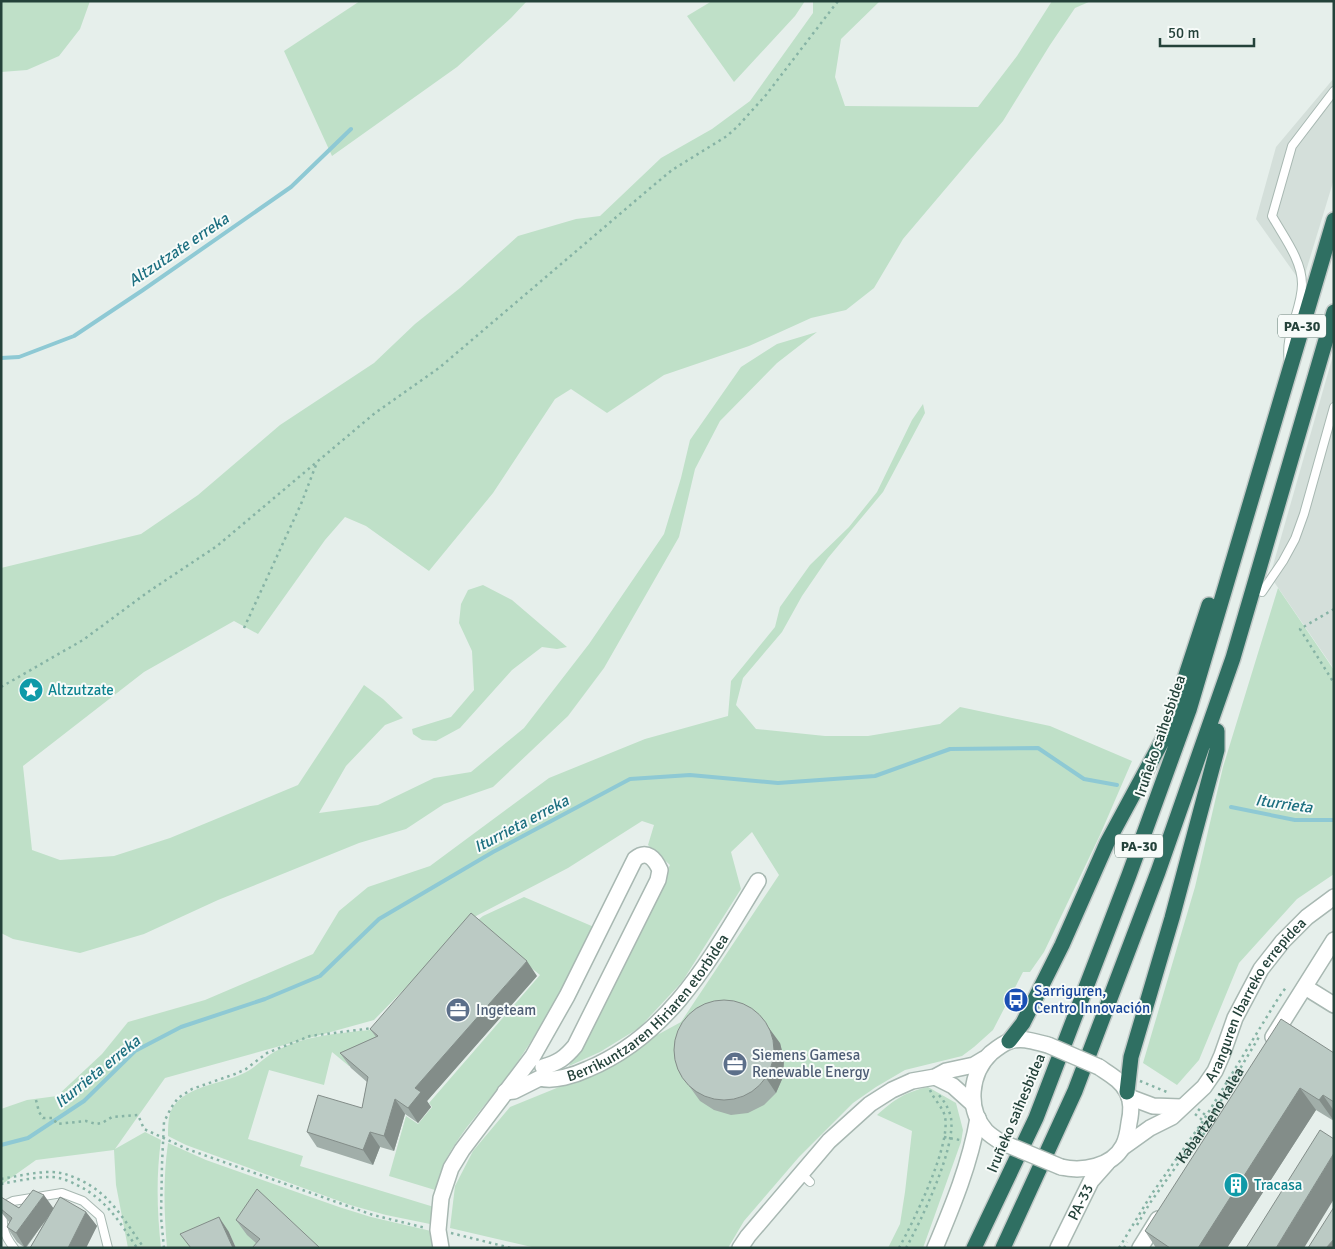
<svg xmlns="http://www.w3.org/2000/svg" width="1335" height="1249" viewBox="0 0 1335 1249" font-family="Signika,sans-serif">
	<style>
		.built { fill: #d4dfda }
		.green { fill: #bfe0c8 }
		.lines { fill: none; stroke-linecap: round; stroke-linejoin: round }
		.stream { stroke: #8ec9d4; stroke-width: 4 }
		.service-casing { stroke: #a8b8b2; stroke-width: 10 }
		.minor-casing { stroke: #a8b8b2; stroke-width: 18 }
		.tertiary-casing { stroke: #a8b8b2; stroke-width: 18 }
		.motorway-casing { stroke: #c2cac8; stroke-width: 18 }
		.path { stroke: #86b3a5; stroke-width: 2.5; stroke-dasharray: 2.5 4; stroke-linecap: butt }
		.service { stroke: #fff; stroke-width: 8 }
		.minor { stroke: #fff; stroke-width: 15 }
		.tertiary { stroke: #fff; stroke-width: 15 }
		.motorway { stroke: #2f6f62; stroke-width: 15 }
		.tertiary-bridge-casing { stroke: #a8b8b2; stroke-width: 18; stroke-linecap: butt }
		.tertiary-bridge { stroke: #fff; stroke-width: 15 }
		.wall { fill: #a1aea9 }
		.shaded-wall { fill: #838d89 }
		.building { fill: #bbcac4; stroke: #838d89 }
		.labels { text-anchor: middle; stroke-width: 4; stroke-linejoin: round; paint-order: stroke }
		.shield { fill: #f7fbf9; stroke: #637a73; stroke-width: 1 }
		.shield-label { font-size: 14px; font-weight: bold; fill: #24423a }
		.culture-label { font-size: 15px; fill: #0d838f; stroke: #f7fbf9; text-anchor: start }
		.street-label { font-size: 15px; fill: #24423a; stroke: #f7fbf9 }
		.transit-label { font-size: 15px; fill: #164399; stroke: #f7fbf9; text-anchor: start }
		.service-label { font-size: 15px; fill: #4e5e75; stroke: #f7fbf9; text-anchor: start }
		.water-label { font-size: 16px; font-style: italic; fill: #1c6f80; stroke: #f7fbf9 }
	</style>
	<rect width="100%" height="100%" fill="#e6efeb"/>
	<path class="built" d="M1334 78V179L1302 284 1256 219 1276 147Z
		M1334 352V669L1270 576Z"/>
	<path class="green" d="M1 1H90L80 29 59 56 27 70 1 72Z
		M360 1H527L511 18 457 67 332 156 284 51Z
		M712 1H805L795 16 734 82 687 16Z
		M813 1H880L841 39 835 77 845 106 978 107 1017 56 1052 1H1091L1075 8 1050 45 1003 121 903 239 874 288 846 310 811 318 749 346 664 375 607 413 571 389 555 399 493 493 429 571 366 526 345 517 325 540 258 634 234 621 144 672 23 766 32 850 60 860 114 856 170 838 298 785 364 685 383 699 403 718 385 725 346 766 319 813 378 805 434 778 471 772 524 728 589 644 664 534 681 478 690 440 741 367 777 344 817 332 777 363 720 421 695 469 679 537 604 668 568 716 493 787 444 804 406 829 359 843 218 900 144 934 80 953 13 939 1 933V568L141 534 198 495 280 425 374 363 415 324 460 288 518 236 576 219 600 216 661 158 712 129 750 101 813 13Z
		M923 404 925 413 883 492 828 558 802 596 782 632 743 678 736 705 756 729 825 736H868L940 724 960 707 1050 726 1132 761 1100 835 1044 952 1030 972H1023L993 1030 974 1047 962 1056 905 1070 876 1087 853 1103 799 1157 744 1221 728 1248H536L450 1228 455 1186 473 1151 510 1107 569 1083 681 1022 779 875 752 832 731 852 741 889 682 982 639 1028 600 1052 569 1066 670 865 648 845 654 825 642 821 568 868 476 916 374 1020 165 1078 115 1149 145 1132 161 1140C156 1176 157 1211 161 1248H128L116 1185 114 1150 36 1160 1 1185V1109L27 1100 57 1096 102 1054 128 1022 205 1000 313 954 339 911 368 887 430 866 549 778 645 739 728 716 731 681 775 627 780 607 810 565 849 527 877 492 912 420Z
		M483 585 512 600 567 647 557 649 542 647 512 670 460 728 436 741 422 740 413 734 412 729 451 717 474 690 472 651 459 623 461 604 468 590Z
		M1278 588 1334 670V874L1297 899 1239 963 1199 1060 1177 1085 1143 1063 1195 887 1223 767Z
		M524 897 594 927C568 978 542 1029 508 1075 487 1104 462 1129 445 1161 441 1170 438 1181 435 1190L389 1176 406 1116 418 1124 432 1107 429 1103 540 975 481 926 370 1057 349 1066 332 1052 324 1085 269 1070 248 1139 303 1156 300 1166 434 1207 430 1224 386 1215 350 1205 186 1145 168 1136C168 1129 168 1120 170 1113 181 1086 219 1085 242 1074 256 1068 266 1055 280 1049 310 1034 345 1033 377 1029L460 934 483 916Z
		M928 1087 956 1103 963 1130 961 1142 923 1248H888L900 1224 905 1192 912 1131 877 1115C894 1100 905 1092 928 1087Z
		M168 1143 206 1160 339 1207 371 1217 431 1231 434 1248H236L229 1232 193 1248H167C164 1213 163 1178 168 1143Z"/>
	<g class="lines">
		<path class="stream" d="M1 358 19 357 74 336 143 290 291 187 351 129
			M1231 807 1295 820H1334
			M1 1145 28 1138 84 1101 135 1051 181 1027 265 999 320 976 379 919 493 852 630 779 690 775 778 783 875 776 950 749 1038 748 1084 779 1117 785"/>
		<defs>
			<path id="service" d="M1289 361C1284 335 1302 310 1302 284 1302 260 1283 236 1272 216L1292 146 1334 91
				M1262 592 1283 561 1295 539 1304 514 1334 407
				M801 1173 810 1182
				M14 1248C2 1233 2 1224 3 1206L13 1201 62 1193 83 1201 100 1216 108 1248"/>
			<g id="minor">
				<path d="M1305 987 1334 1005"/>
				<path d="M1273 1037 1334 940"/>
				<path d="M935 1077 953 1086 973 1104"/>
				<path id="s2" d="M505 1092 514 1091 540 1078C554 1082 575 1075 588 1069 672 1034 713 954 758 881"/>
				<path d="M441 1248 438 1230 441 1198 451 1168 462 1150 533 1056 567 996 635 859C647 849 655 859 660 870L658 880 575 1046C565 1058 558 1063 543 1067"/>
				<path d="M740 1248 748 1236 829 1141 870 1104 892 1090 912 1081 935 1077 946 1071 974 1065 984 1059"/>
				<path d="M1140 1248 1158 1219"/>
			</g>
			<g id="tertiary">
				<path d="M1129 1097 1153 1106 1181 1107"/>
				<path d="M1001 1142C996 1139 990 1135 986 1131 966 1109 970 1073 991 1053 996 1049 1004 1043 1010 1041 1023 1037 1035 1042 1048 1045"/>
				<path id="s3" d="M1122 1148 1150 1128 1172 1117 1204 1087 1215 1071 1222 1055 1235 1018 1261 969 1283 941 1307 917 1334 897"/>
				<path d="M1061 1167C1082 1172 1112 1167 1123 1146 1127 1139 1128 1131 1129 1123 1131 1114 1132 1101 1127 1092 1121 1080 1109 1074 1099 1067"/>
				<path d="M935 1248C953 1205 970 1164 978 1118"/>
				<path id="s4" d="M1058 1248 1091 1181 1107 1163"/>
			</g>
			<path id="motorway" d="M1009 1041 1023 1023 1062 945 1107 843 1168 730 1209 605
				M1127 1092 1131 1057 1172 918 1217 750V731
				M974 1248 1036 1118 1129 875 1189 710 1334 220
				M1003 1248 1075 1091 1158 872 1233 658 1334 312"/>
		</defs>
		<use href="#service" class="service-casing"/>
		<use href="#minor" class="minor-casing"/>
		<use href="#tertiary" class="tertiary-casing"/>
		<use href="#motorway" class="motorway-casing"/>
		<g class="path">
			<path d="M1334 609 1300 629 1334 683"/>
			<path d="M244 628 301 504 316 465"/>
			<path d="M1 687 83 640 148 592 217 546 375 413 439 368 648 190 672 170 727 136 738 126 766 95 838 1"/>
			<path d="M1140 1081 1167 1092"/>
			<path d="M36 1100 39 1112 43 1118H53L57 1124 86 1121 96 1124 102 1123 112 1117 138 1115 144 1129 187 1149 373 1215 426 1228"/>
			<path d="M1198 1109 1210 1119"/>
			<path d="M1195 1114 1207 1124"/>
			<path d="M1197 1130 1209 1137"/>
			<path d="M944 1137 960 1140"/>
			<path d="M1 1179C18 1176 35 1172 51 1172 61 1172 69 1175 78 1179 110 1193 124 1220 144 1248"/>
			<path d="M1 1184C17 1181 35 1177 51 1177 60 1177 69 1181 77 1185 106 1199 119 1221 137 1248"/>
			<path id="s1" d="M1137 1225 1150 1203 1210 1119 1259 1037"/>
			<path d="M451 1233 511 1248"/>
			<path d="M164 1248 161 1217 162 1164 164 1122 171 1108 178 1098 192 1089 235 1074 246 1069 267 1053 310 1036 373 1028"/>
			<path d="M899 1248C913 1222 951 1146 945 1117 943 1107 934 1100 930 1090"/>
			<path d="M906 1248C921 1221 956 1148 951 1118 949 1108 944 1101 938 1094"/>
			<path d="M1119 1248 1151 1195 1203 1121 1279 997 1287 986"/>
			<path d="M1124 1248 1127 1242"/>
		</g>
		<use href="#service" class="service"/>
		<use href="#minor" class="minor"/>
		<use href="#tertiary" class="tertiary"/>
		<use href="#motorway" class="motorway"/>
		<defs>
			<path id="tertiary-bridge" d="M1048 1045 1099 1067
				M1001 1142 1061 1167"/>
		</defs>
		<use href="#tertiary-bridge" class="tertiary-bridge-casing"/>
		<use href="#tertiary-bridge" class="tertiary-bridge"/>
	</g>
	<path class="wall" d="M537 976 427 1101 431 1107 418 1123 405 1114 394 1151 380 1147 373 1165 317 1147 307 1132 362 1108 367 1082 351 1068 340 1053 376 1037 370 1029Z
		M780 1043 784 1059 783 1077 776 1093 764 1105 748 1113 731 1115 714 1110 700 1101 679 1072Z
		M1334 1053V1121L1316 1110 1227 1248H1156L1145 1231Z
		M1 1197 19 1208H53L86 1212 97 1226 86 1248H30L45 1221 26 1248H25L17 1242 7 1227 9 1222 1 1212Z
		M236 1220 320 1248 256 1243 247 1235Z"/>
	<path class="shaded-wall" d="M527 961 537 976 427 1101 431 1107 418 1123 408 1108 415 1088Z
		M769 1028 780 1043 784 1059 783 1077 776 1093 766 1078Z
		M1300 1088 1316 1110 1227 1248H1198Z
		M1323 1095 1334 1111V1121L1319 1100Z
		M395 1099 405 1114 394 1151 384 1136Z
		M370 1132 380 1147 373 1165 363 1150Z
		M1334 1153V1199L1304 1248H1276Z
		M44 1195 54 1209 25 1248 16 1233Z
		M86 1212 97 1226 86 1248H68Z
		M219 1217 229 1232 236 1248H233Z
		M1334 1239V1248H1326Z"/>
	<path class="building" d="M471 913 527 961 415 1088 421 1092 408 1108 395 1099 384 1136 370 1132 363 1150 307 1132 318 1095 362 1108 368 1077 340 1053 378 1036 370 1029Z
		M674 1050a50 50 0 1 1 100 0a50 50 0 1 1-100 0Z
		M1281 1019 1334 1053V1102L1323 1095 1319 1100 1300 1088 1198 1248H1170L1145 1231Z
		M1320 1130 1334 1139V1153L1276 1248H1246Z
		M257 1189 320 1248H252L260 1239 236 1220Z
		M33 1190 44 1195 16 1233 7 1227 12 1218 1 1209V1197L19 1208Z
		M60 1197 86 1212 68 1248H30Z
		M1334 1207V1239L1326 1248H1308Z
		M219 1217 233 1248H191L180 1234Z"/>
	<defs>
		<symbol id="sight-disc" viewBox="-11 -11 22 22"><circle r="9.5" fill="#0f9aa8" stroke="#f7fbf9"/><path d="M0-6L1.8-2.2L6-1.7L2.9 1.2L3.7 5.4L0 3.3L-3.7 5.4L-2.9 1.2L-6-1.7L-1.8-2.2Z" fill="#fff"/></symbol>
		<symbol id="bus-disc" viewBox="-11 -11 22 22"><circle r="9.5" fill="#1a4fb4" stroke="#f7fbf9"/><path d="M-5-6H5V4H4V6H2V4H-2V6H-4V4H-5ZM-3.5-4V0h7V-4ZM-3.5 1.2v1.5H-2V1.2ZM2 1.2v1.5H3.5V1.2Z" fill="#fff"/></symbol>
		<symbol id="office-disc" viewBox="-11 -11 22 22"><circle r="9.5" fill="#5c6f8a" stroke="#f7fbf9"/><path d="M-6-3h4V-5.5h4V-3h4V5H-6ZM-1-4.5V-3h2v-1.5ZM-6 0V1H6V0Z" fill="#fff"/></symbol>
		<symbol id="building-disc" viewBox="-11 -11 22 22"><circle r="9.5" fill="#0f9aa8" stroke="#f7fbf9"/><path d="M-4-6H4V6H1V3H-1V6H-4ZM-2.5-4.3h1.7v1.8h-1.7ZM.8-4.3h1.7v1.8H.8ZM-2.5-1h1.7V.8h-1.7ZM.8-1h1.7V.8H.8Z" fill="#fff"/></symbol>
	</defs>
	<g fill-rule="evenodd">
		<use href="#sight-disc" x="17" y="676" width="28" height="28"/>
		<use href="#bus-disc" x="1002" y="986" width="28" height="28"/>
		<use href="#office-disc" x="444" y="996" width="28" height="28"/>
		<use href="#office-disc" x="721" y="1050" width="28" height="28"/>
		<use href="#building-disc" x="1222" y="1171" width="28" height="28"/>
	</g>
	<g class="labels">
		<g class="shield">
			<rect x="1278" y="314.5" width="48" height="23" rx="4"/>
			<rect x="1115" y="834.5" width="48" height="23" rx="4"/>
		</g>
		<g class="shield-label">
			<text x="1302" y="331">PA-30</text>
			<text x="1139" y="851">PA-30</text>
		</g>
		<g class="culture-label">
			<text x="48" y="695">Altzutzate</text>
			<text x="1254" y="1190">Tracasa</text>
		</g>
		<g class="street-label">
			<text transform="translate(1160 736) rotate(-71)" y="5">Iruñeko saihesbidea</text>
			<text dy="5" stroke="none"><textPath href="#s3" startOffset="205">Aranguren Ibarreko errepidea</textPath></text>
			<text dy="5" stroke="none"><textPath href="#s2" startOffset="174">Berrikuntzaren Hiriaren etorbidea</textPath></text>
			<text transform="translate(1016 1113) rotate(-67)" y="5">Iruñeko saihesbidea</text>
			<text dy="5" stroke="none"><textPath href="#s1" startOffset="132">Kabartzeno kalea</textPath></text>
			<text dy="5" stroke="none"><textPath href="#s4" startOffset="51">PA-33</textPath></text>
		</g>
		<g class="transit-label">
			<text x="1034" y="996">Sarriguren,<tspan x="1034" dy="17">Centro Innovación</tspan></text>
		</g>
		<g class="service-label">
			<text x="476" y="1015">Ingeteam</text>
			<text x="752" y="1060">Siemens Gamesa<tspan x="752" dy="17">Renewable Energy</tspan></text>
		</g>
		<g class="water-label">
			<text transform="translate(178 249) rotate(-34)" y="6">Altzutzate erreka</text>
			<text transform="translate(1284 803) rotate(8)" y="6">Iturrieta</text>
			<text transform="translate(521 823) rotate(-28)" y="6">Iturrieta erreka</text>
			<text transform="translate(97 1071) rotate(-39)" y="6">Iturrieta erreka</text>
		</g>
	</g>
	<rect width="1335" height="1249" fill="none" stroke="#24423a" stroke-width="5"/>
	<path d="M1160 38v8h94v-8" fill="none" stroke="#24423a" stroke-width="2.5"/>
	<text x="1168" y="38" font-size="15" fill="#24423a" stroke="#f7fbf9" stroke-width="4" paint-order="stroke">50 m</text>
</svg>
